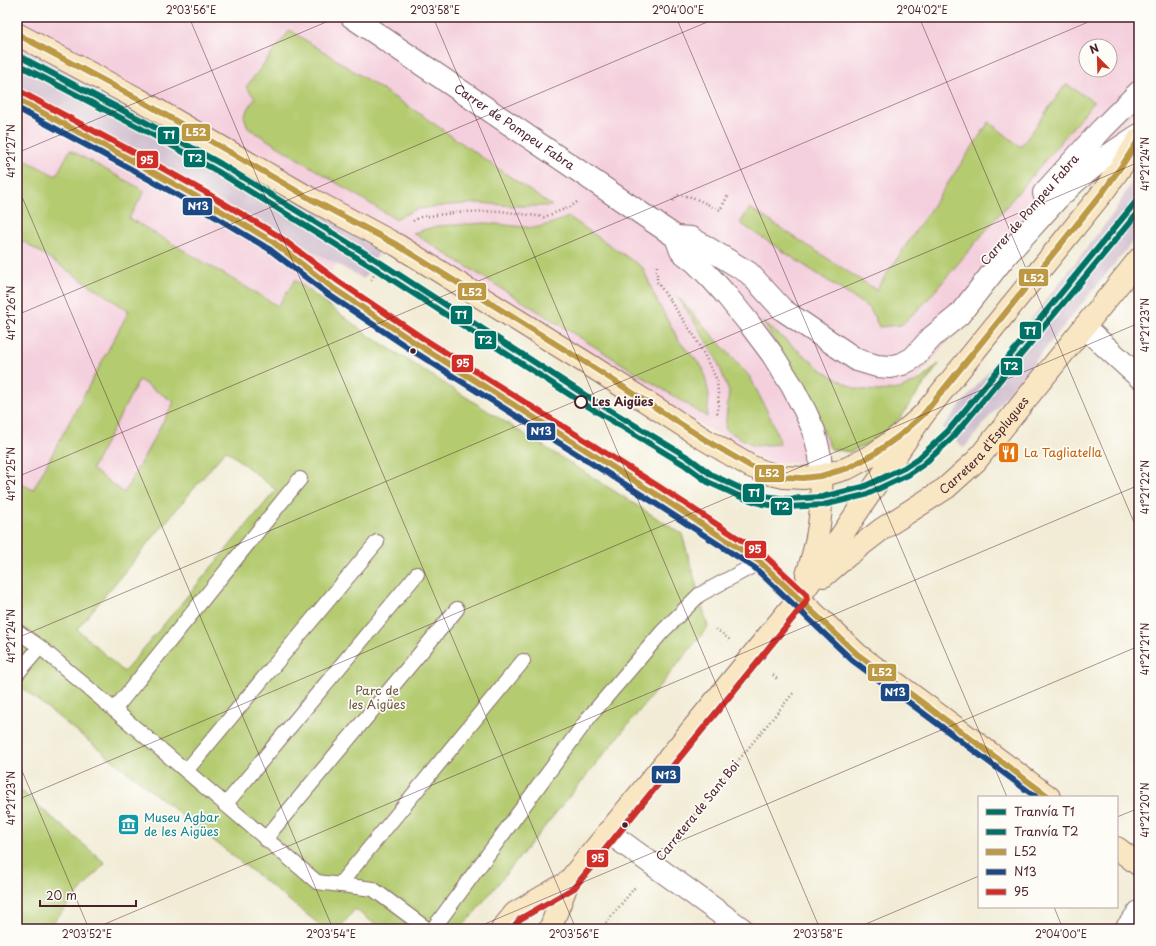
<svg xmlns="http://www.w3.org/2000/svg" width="1156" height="946" viewBox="0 0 1156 946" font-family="'Playpen Sans',sans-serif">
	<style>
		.built { fill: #f4cfdd; fill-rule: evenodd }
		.industrial { fill: #d0bdcd }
		.green { fill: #b4cb70; stroke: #7f754e; fill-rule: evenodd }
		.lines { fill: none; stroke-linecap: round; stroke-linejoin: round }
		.lane-casing { stroke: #856767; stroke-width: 16 }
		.street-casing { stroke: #856767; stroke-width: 24 }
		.secondary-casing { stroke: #856767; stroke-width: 24 }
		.path { stroke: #856767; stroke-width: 2.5; stroke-dasharray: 1 3; stroke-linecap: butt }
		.lane { stroke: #fff; stroke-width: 14 }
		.street { stroke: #fff; stroke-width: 22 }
		.secondary { stroke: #f9e7c3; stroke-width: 22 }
		.bus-1-casing { stroke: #fdfcf7; stroke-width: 9 }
		.bus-2-casing { stroke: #fdfcf7; stroke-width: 9 }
		.bus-3-casing { stroke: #fdfcf7; stroke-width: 9 }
		.bus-1 { stroke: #bc9942; stroke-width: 6 }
		.bus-2 { stroke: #1c4883; stroke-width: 6 }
		.bus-3 { stroke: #d02e26; stroke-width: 6 }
		.tram-1-casing { stroke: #fdfcf7; stroke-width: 9 }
		.tram-2-casing { stroke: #fdfcf7; stroke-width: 9 }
		.tram-1 { stroke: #007165; stroke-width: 6 }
		.tram-2 { stroke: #007165; stroke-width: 6 }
		.ticks { fill: none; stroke: #4a1f2b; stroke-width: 1; stroke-opacity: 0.45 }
		.bus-dot { fill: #4a1f2b; stroke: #fdfcf7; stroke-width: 1.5 }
		.stop-dot { fill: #fdfcf7; stroke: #4a1f2b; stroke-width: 2 }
		.labels { text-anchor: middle; stroke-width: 3.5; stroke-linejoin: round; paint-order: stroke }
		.street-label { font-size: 12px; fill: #4a1f2b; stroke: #fdfcf7 }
		.stop-label { font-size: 12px; font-weight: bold; fill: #4a1f2b; stroke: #fdfcf7; text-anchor: start }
		.food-label { font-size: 12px; fill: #c56008; stroke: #fdfcf7; text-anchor: start }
		.park-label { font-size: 12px; fill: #6a5340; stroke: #fdfcf7 }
		.culture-label { font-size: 12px; fill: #0d838f; stroke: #fdfcf7; text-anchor: start }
		.line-badge { stroke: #fdfcf7; stroke-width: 1.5 }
		.badge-label { font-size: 11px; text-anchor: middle; font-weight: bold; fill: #fff }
		.neatline { fill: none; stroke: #4a1f2b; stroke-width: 1.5 }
		.ticks-label { font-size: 10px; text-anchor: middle; fill: #4a1f2b }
	</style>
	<rect width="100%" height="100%" fill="#fdfcf7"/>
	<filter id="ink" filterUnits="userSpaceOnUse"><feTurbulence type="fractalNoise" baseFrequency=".025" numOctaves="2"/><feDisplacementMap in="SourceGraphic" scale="8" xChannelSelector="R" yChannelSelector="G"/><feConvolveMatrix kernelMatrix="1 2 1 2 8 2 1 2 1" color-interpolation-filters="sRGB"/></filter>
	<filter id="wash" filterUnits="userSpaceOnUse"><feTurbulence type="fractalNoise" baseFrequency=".012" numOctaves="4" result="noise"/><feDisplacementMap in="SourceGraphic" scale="16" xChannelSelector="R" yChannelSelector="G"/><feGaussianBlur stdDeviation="0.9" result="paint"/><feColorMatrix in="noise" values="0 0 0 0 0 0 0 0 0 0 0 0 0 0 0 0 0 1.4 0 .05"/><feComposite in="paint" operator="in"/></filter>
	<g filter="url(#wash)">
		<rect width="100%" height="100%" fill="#f2ecd6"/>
		<path class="built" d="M17 17H1139V105L889 414 802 462 770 464 383 245 17 45ZM1086 46H1110V70H1086Z
			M17 90 337 264 17 636Z"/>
		<path class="industrial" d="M17 45 383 245 364 279 17 90Z
			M1139 168V234L964 448 942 428 1036 313 1115 211Z"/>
		<path class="green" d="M290 30 417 112 552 206H516L479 203 450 205 417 209 395 219 248 128 244 116 255 98 246 87Z
			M1066 84 1094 102 924 304 901 325 879 327 874 316 869 308 740 223 750 208 876 290 989 122 1021 147Z
			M70 150 145 191 129 218 278 306 295 280 368 335 682 534 708 627 461 929H381L355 909 339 929H325L22 688 17 693V481L33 490 129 311 23 241 17 250V156L56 176ZM139 380 174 402 124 493 92 469ZM226 450 276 490 124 672 77 629Z
			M569 217 643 268 655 297 679 341 703 368 709 395 707 417 413 233 437 226 486 223 534 228 550 224Z
			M676 295 750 377 773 423 780 444 754 446 725 429 729 392 717 360 696 324Z
			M763 322 822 370 837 379 856 389 877 391 900 389 921 379 939 364 898 420 876 439 850 452 831 449 807 396Z
			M17 787 105 863 47 929H17Z"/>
	</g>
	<g filter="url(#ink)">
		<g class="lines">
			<defs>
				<path id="lane" d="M17 631 40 647 317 882 373 889 427 929
					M17 674 40 647
					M114 710 300 479
					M186 771 377 542
					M225 805 417 574
					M265 839 457 609
					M339 885 523 661
					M433 929 590 716 662 632 699 595 760 562"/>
				<g id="street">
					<path id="s1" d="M352 17 676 237 691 238 749 273 783 310 857 360 877 366 890 367 902 364 913 358 932 337 959 315 1004 258 1057 199 1076 181 1103 159 1139 135"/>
					<path d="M1044 193 1102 129 1139 92"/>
					<path d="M676 237 681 251 695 262 711 278 727 296 748 322 772 354 792 386 805 411 814 431 820 456 821 476"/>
					<path d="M1084 327 1139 377"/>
					<path d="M608 832 742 929"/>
					<path d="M1126 929 1139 912"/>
				</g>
				<g id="secondary">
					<path d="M17 34 138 99 309 198 397 245 591 366 704 439 750 466 767 473 784 477 803 478 821 476 848 468 874 454 899 436 923 415"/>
					<path d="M17 99 131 160 201 199 273 242 333 288 417 344 654 493 760 562 857 654 1049 797"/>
					<path d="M807 575C818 541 823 512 821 476"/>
					<path id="s2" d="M824 576 847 556 882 529 946 488 976 461 1139 259"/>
					<path d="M1117 848 1139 865"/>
					<path d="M502 929 515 913 568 882"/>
					<path d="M550 929 568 882 799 598 923 415 1103 192 1123 164 1139 139"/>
				</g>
			</defs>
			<use href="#lane" class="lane-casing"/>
			<use href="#street" class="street-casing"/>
			<use href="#secondary" class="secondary-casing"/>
			<path class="path" d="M673 201 677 195 692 197 720 210 729 194
				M413 221 421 217 462 212 500 211 544 217 570 207 577 202
				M657 266V282L695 337 717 380 719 405 717 414
				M371 280 379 267
				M716 629 730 640
				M773 675 777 679
				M671 843 794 692
				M601 929 636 886"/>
			<use href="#lane" class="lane"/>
			<use href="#street" class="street"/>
			<use href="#secondary" class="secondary"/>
			<defs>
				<path id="bus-1" d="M17 34 138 99 309 198 397 245 591 366 704 439 750 466 767 473 784 477 803 478 821 476 848 468 874 454 899 436 923 415 1103 192 1123 164 1139 139
					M17 99 131 160 201 199 273 242 333 288 417 344 654 493 760 562 857 654 1049 797"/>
				<path id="bus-2" d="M17 108 127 167 197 206 269 249 329 295 413 351 650 500 755 568 852 660 1036 797
					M512 929 520 919 574 888 805 603"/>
				<path id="bus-3" d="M21 92 135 153 205 192 277 235 338 281 421 337 658 486 764 555 806 594 807 599 805 603 574 888 520 919 512 929"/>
			</defs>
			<use href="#bus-1" class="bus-1-casing"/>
			<use href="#bus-2" class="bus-2-casing"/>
			<use href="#bus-3" class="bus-3-casing"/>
			<use href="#bus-1" class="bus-1"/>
			<use href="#bus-2" class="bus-2"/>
			<use href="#bus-3" class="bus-3"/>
			<defs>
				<path id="tram-1" d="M17 55 145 122 221 164 381 263 585 395 689 458 712 475 744 490 764 496 787 499 822 497 863 487 904 468 919 458 948 431 1139 198"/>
				<path id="tram-2" d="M17 64 142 129 217 171 377 270 581 402 685 465 708 482 741 497 762 504 787 507 823 505 865 495 908 475 924 464 954 436 1139 211"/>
			</defs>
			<use href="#tram-1" class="tram-1-casing"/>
			<use href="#tram-2" class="tram-2-casing"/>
			<use href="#tram-1" class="tram-1"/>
			<use href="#tram-2" class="tram-2"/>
		</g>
	</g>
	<path class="ticks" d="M189 17 576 929M433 17 820 929M676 17 1007 797M919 17 1139 534M17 153 338 17M17 185 333 929M17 315 719 17M17 477 1100 17M17 638 1139 162M17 759 89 929M17 800 1139 323M1117 817 1139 808M1054 907 1063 929M93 929 1139 485M473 929 1139 646M854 929 979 876"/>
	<defs>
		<symbol id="restaurant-square" viewBox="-11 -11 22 22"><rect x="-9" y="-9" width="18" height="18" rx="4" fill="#e8710a" stroke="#fdfcf7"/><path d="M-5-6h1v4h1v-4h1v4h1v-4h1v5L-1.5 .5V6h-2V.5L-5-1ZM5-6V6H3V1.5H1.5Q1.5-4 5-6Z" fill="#fff"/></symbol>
		<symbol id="museum-square" viewBox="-11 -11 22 22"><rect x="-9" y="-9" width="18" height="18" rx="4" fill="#0f9aa8" stroke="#fdfcf7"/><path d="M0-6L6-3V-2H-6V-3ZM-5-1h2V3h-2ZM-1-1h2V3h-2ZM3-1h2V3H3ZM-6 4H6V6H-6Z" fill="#fff"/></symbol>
	</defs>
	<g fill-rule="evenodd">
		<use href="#restaurant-square" x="996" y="440" width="25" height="25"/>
		<use href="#museum-square" x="116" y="812" width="25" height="25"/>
	</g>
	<g class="bus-dot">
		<circle cx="413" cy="351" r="3.5"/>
		<circle cx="625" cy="825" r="3.5"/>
	</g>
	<circle class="stop-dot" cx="581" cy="402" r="6"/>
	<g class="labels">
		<g class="street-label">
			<text dy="4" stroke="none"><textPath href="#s1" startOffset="196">Carrer de Pompeu Fabra</textPath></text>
			<text transform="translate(1030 210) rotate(-49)" y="4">Carrer de Pompeu Fabra</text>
			<text dy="4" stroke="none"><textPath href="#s2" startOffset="208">Carretera d'Esplugues</textPath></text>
			<text transform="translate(698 811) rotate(-51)" y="4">Carretera de Sant Boi</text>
		</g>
		<g class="stop-label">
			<text x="592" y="406">Les Aigües</text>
		</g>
		<g class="food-label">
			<text x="1024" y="457">La Tagliatella</text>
		</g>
		<g class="park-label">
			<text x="377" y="695">Parc de<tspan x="377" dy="14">les Aigües</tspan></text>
		</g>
		<g class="culture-label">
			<text x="144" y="822">Museu Agbar<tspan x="144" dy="14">de les Aigües</tspan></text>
		</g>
	</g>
	<g class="line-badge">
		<rect x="181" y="123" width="30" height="19" rx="4" fill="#bc9942"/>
		<rect x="157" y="126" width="23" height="19" rx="4" fill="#007165"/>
		<rect x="183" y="149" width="23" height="19" rx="4" fill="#007165"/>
		<rect x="136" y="150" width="23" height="19" rx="4" fill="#d02e26"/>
		<rect x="182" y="197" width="31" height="19" rx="4" fill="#1c4883"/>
		<rect x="1018" y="268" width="31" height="19" rx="4" fill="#bc9942"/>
		<rect x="457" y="282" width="30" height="19" rx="4" fill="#bc9942"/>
		<rect x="450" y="305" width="23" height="20" rx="4" fill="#007165"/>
		<rect x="1019" y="321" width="23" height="19" rx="4" fill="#007165"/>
		<rect x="474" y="330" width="23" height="20" rx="4" fill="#007165"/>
		<rect x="451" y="354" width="23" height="19" rx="4" fill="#d02e26"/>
		<rect x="1000" y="357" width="23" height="19" rx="4" fill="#007165"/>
		<rect x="526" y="422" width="30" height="19" rx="4" fill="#1c4883"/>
		<rect x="754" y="464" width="31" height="19" rx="4" fill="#bc9942"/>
		<rect x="742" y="483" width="23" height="20" rx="4" fill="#007165"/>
		<rect x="770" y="497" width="23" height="19" rx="4" fill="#007165"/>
		<rect x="744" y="540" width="23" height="19" rx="4" fill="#d02e26"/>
		<rect x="867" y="663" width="30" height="19" rx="4" fill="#bc9942"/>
		<rect x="880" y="683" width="30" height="19" rx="4" fill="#1c4883"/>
		<rect x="651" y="765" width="30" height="19" rx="4" fill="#1c4883"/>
		<rect x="586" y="849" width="23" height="19" rx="4" fill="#d02e26"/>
	</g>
	<g class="badge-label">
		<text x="196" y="136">L52</text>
		<text x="169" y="139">T1</text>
		<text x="195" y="162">T2</text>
		<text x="147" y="164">95</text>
		<text x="198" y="210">N13</text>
		<text x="1034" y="282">L52</text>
		<text x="472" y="296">L52</text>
		<text x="461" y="319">T1</text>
		<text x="1030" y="335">T1</text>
		<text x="485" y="344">T2</text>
		<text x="463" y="367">95</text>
		<text x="1011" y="370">T2</text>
		<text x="541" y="435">N13</text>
		<text x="769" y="477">L52</text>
		<text x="754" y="497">T1</text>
		<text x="782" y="510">T2</text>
		<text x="755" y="553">95</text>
		<text x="882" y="676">L52</text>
		<text x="895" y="696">N13</text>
		<text x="666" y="779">N13</text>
		<text x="598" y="862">95</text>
	</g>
	<rect width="1156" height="946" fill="none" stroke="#fdfcf7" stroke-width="44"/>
	<rect x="978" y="796" width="140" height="112" fill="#fdfcf7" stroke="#b5a4a5"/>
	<rect x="986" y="809" width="20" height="6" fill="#007165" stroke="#b5a4a5"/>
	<text x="1014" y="816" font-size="12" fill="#4a1f2b">Tranvía T1</text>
	<rect x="986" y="829" width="20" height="6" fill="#007165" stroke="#b5a4a5"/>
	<text x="1014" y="836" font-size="12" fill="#4a1f2b">Tranvía T2</text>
	<rect x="986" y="849" width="20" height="6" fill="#bc9942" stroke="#b5a4a5"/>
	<text x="1014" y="856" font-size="12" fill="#4a1f2b">L52</text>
	<rect x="986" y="869" width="20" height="6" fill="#1c4883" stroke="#b5a4a5"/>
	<text x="1014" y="876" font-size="12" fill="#4a1f2b">N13</text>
	<rect x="986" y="889" width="20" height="6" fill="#d02e26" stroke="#b5a4a5"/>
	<text x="1014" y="896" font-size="12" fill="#4a1f2b">95</text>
	<g transform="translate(1098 58) rotate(337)"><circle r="19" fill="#fdfcf7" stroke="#b5a4a5"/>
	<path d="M0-3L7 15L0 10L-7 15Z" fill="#c8321e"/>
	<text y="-6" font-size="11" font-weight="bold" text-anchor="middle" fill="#4a1f2b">N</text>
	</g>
	<path d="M40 900v6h96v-6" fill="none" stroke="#4a1f2b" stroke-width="2"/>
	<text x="46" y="900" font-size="12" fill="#4a1f2b" stroke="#fdfcf7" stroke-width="3" paint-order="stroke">20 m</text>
	<rect x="22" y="22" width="1112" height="902" class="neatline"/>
	<g class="ticks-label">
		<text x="191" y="14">2°03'56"E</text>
		<text x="435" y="14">2°03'58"E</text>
		<text x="678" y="14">2°04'00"E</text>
		<text x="922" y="14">2°04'02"E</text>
		<text transform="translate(11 151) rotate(-90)" y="4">41°21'27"N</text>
		<text transform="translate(1145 164) rotate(-90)" y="4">41°21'24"N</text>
		<text transform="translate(11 313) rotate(-90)" y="4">41°21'26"N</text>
		<text transform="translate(1145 325) rotate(-90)" y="4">41°21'23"N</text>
		<text transform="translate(11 474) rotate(-90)" y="4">41°21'25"N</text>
		<text transform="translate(1145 487) rotate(-90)" y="4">41°21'22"N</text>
		<text transform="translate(11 636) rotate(-90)" y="4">41°21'24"N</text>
		<text transform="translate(1145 649) rotate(-90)" y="4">41°21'21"N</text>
		<text transform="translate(11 798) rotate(-90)" y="4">41°21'23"N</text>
		<text transform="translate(1145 810) rotate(-90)" y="4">41°21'20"N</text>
		<text x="87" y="938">2°03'52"E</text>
		<text x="331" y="938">2°03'54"E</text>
		<text x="574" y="938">2°03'56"E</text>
		<text x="818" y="938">2°03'58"E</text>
		<text x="1061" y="938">2°04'00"E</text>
	</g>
</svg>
